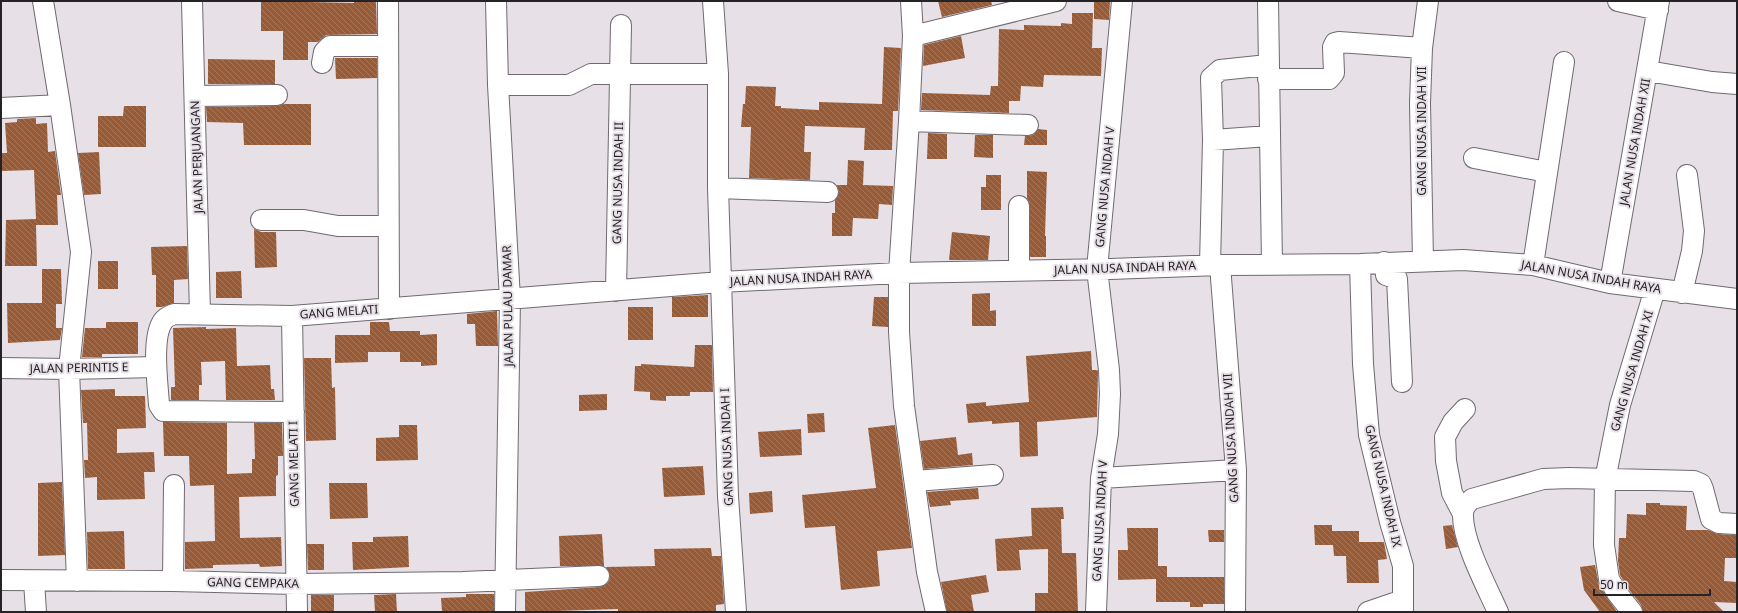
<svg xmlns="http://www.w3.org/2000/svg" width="1738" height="613" viewBox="0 0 1738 613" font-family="'Noto Sans',sans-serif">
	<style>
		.building { fill: url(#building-back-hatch) }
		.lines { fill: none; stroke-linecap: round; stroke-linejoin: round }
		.minor-casing { stroke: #706a70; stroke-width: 22 }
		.minor { stroke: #fff; stroke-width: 20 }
		.labels { text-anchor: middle; stroke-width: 4; stroke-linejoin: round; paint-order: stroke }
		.street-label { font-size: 12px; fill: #262326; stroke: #e7e0e7 }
	</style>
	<defs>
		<pattern id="building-back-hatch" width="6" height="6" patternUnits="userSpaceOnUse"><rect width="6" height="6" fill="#995a36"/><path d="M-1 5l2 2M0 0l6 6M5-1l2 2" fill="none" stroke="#a4785f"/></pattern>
	</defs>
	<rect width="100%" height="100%" fill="#e7e0e7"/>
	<path class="building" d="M261 1 354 3V1H376L377 34 326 35 318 42H308V60H283V31H261Z
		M938 1H991L992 5 942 17Z
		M1094 1H1110L1109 20 1094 19Z
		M1072 13H1093L1092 48H1102L1101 76 1044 75 1043 87 1021 86 1020 101H1009V113L921 110 922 93 990 95 991 86H998L999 29 1024 30V25L1061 26V23L1072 24Z
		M961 36 965 58 923 66 924 45Z
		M884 47 901 48 898 111H893L892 150H864L865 128 805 126 804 152H811L810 180 749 178 751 127H741L743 104H745L746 86 776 87 775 106H781V108L819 110V102L882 104Z
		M335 58H377V78L336 79Z
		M208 59 275 60V84H208Z
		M284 104H311V145H244L243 123 207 122 206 107 277 106Z
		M124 106H146V147H98V116H123Z
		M36 118V124L47 123 48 152 55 151 61 195H57L58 225H36L37 266H5L6 220 36 219 34 170 1 171V153H7L5 123 17 122V119Z
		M1038 129 1047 130V145H1024L1025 136 1033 135Z
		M928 133 947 134V159H927Z
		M975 135H993V158L974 157Z
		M99 152 101 194 84 195 78 153Z
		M848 160 864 161 863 185 893 186 892 205 879 204 878 219 853 218 852 236H832V213H835V200L839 193 837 185H847Z
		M1027 171 1047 172 1045 236H1046V257H1030V206L1027 198Z
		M986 175H1001V210H981V187H986Z
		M254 229 261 232H276L277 267 255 268Z
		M952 232 990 236 988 260H949Z
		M187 246 188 279 174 280V303L162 307H156V275H152L151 247Z
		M98 261H118V289H98Z
		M42 269H61L62 304H56V328H62L60 340 8 343 7 303H42Z
		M241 271 242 298H216V272Z
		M990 293V311L996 310V326H972V294Z
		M708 295V317H672V297Z
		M874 297H888V327L872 326Z
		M628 307H653V340H628Z
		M497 311 498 346H476L475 324H467V314Z
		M106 322H138V354H102V357H82L85 328H106Z
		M370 322H389L390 331H420V335L437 334V365L421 366V362H400V352H368V362L335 363V335H370Z
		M206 327V329L236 328 237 366 270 365 271 389H274L275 400H226L225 361 201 362 202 385H199V400H171V387H175L173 328Z
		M695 345H712L713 392H690V396H666V401L650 400V392L634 391 635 366H641V364L694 367Z
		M1091 351 1092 370H1097L1098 371 1097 417 1037 422 1038 456 1020 457 1019 422 992 424V421L968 423 966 404 986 402V406L1029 402 1026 356Z
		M304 358H331L332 388 335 387 336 440 306 441Z
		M115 389V396H145L146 428 117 429V453L154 452 155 472H144L145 499 97 500V477L85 478 84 460H88L87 423H83L81 390Z
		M607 394V410L579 411V395Z
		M824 413 825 432 808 433 807 414Z
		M163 422 227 423V474L252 473V459H255L254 423H282L283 456H278V475L276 476V496L239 497 240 538 281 537 282 566 260 567 259 564 213 565V568L185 569V542L215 541 214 485 190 486 189 456H164Z
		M399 425H417L418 460 376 461V438L399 437Z
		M895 425 912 548 877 551 880 586 841 590 835 526 805 528 802 495 876 488 868 428Z
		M801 429 802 455 760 457 758 432Z
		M956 437 958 455 972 453 973 465 924 469 920 441Z
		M703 466 705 495 664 497 662 468Z
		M62 482 65 555 38 556V483Z
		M329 483H367L368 518 330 519Z
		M978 488 979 499 950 501 951 505 930 507 927 492Z
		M772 491 773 512 750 514 749 493Z
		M1646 503H1660V505L1687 506 1686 530H1708L1718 534 1737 535V558H1725L1724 581 1737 582V603L1714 602 1724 612H1643L1641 605 1627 587 1620 575 1618 561 1619 538H1626L1627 514 1646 515Z
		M1063 507 1064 519H1061L1062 553H1076L1078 612H1035V593H1048V549L1019 550 1021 570 997 571 995 539 1032 536 1031 508Z
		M1314 525H1332V531H1359V542H1384L1387 559 1378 560 1379 583H1347L1346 556H1334L1333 545H1315Z
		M1452 525 1458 547 1446 549 1443 526Z
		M1127 528H1158V566H1167V577H1224V604H1203V607H1190V602H1156V579L1118 580V550H1128Z
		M1208 530H1224V542H1209Z
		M124 531 125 569H88L87 532Z
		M602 534 604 566H560L559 536Z
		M408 536 409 567 353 570 352 542H373V537Z
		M307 544H324V570H308Z
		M711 548 712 556H721L724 604 716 605V612H618V609L525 612V592L600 587 605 585 609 581 610 575 606 567 655 566 654 549Z
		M1595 565 1599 585 1617 612H1600L1584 590 1580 567Z
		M986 575 989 592 971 595 974 612H947L941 582Z
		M396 594 397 612H375L374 595Z
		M466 594H494V612H442L441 598 466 597Z
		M311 595H334V612H311Z"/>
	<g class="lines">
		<defs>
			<path id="minor" d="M43 1 60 105 81 252 69 369 77 581
				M192 1 200 314
				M388 1 389 309
				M496 1 498 85 510 299 505 612
				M713 1 718 74V188L728 496 736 612
				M911 1 913 36 909 121 899 273V332L904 406 927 572 936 612
				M1268 1 1272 264
				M1618 1 1658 10
				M913 36 1056 1
				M322 63 324 52 330 46H388
				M1648 71 1712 82 1737 84
				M1268 79H1329L1334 73 1333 47 1335 43 1339 42 1422 48
				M498 85H569L591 74H718
				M195 96 277 95
				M1 108 60 105
				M909 121 1028 125
				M1213 140 1211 78 1220 70 1268 65
				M1474 158 1547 172
				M718 188 828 192
				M1019 206V270
				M261 220H304L338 226H388
				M1423 261 1420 103 1422 48 1428 1
				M1384 262 1386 275 1397 279 1402 382
				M1360 264 1363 364 1369 435 1390 522 1403 566V612
				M1210 265 1213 140 1269 136
				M1220 265 1236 470 1235 612
				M1533 265 1564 62
				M1610 283 1659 1
				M616 291 621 25
				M1682 293 1692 251 1694 231 1687 175
				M292 316 297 612
				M1 368 69 369 156 367
				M294 412 163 411 159 405C158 385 151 338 163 321 166 317 169 316 174 314L292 316 721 282 899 273 1110 269 1220 265 1360 264 1463 260 1533 265 1610 283 1737 299
				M1101 478 1236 470
				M915 481 993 475
				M1463 514 1452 493 1446 461 1445 437 1453 422 1465 409
				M1 580 173 581 296 584 463 582 599 576
				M34 581 36 612
				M173 581 174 485
				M1096 612 1101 478 1108 434 1110 394 1109 370 1097 269 1122 1
				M1368 612 1403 600
				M1498 612C1487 587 1462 541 1463 514 1463 507 1467 503 1472 499L1543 479 1569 478 1694 481 1701 484 1703 489 1711 519 1719 523 1737 524
				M1632 612 1617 593 1609 579 1604 545 1605 480 1620 405 1655 289"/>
		</defs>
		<use href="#minor" class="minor-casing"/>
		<use href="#minor" class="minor"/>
	</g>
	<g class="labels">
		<g class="street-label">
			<text transform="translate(1422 131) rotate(-90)" y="4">GANG NUSA INDAH VII</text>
			<text transform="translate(1635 142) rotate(-80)" y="4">JALAN NUSA INDAH XII</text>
			<text transform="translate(197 157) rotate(-92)" y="4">JALAN PERJUANGAN</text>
			<text transform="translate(618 183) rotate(-89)" y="4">GANG NUSA INDAH II</text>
			<text transform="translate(1105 187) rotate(-85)" y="4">GANG NUSA INDAH V</text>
			<text transform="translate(1125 268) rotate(-2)" y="4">JALAN NUSA INDAH RAYA</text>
			<text transform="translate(1591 277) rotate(10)" y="4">JALAN NUSA INDAH RAYA</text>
			<text transform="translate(801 278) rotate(-3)" y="4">JALAN NUSA INDAH RAYA</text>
			<text transform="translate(508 306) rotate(-91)" y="4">JALAN PULAU DAMAR</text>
			<text transform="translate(339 312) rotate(-4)" y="4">GANG MELATI</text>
			<text transform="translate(79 368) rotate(-1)" y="4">JALAN PERINTIS E</text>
			<text transform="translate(1632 371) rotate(-74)" y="4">GANG NUSA INDAH XI</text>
			<text transform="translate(1231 438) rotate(-93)" y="4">GANG NUSA INDAH VII</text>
			<text transform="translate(727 447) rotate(-92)" y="4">GANG NUSA INDAH I</text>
			<text transform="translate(294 464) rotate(-91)" y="4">GANG MELATI I</text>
			<text transform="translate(1383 486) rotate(77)" y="4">GANG NUSA INDAH IX</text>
			<text transform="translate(1100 521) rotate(-87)" y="4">GANG NUSA INDAH V</text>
			<text transform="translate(253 583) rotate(1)" y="4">GANG CEMPAKA</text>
		</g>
	</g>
	<rect width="1738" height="613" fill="none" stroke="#262326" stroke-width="4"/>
	<path d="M1594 589v6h116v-6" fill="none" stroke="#262326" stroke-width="2"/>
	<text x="1600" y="589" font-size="12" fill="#262326" stroke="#e7e0e7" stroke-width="3" paint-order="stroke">50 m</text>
</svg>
